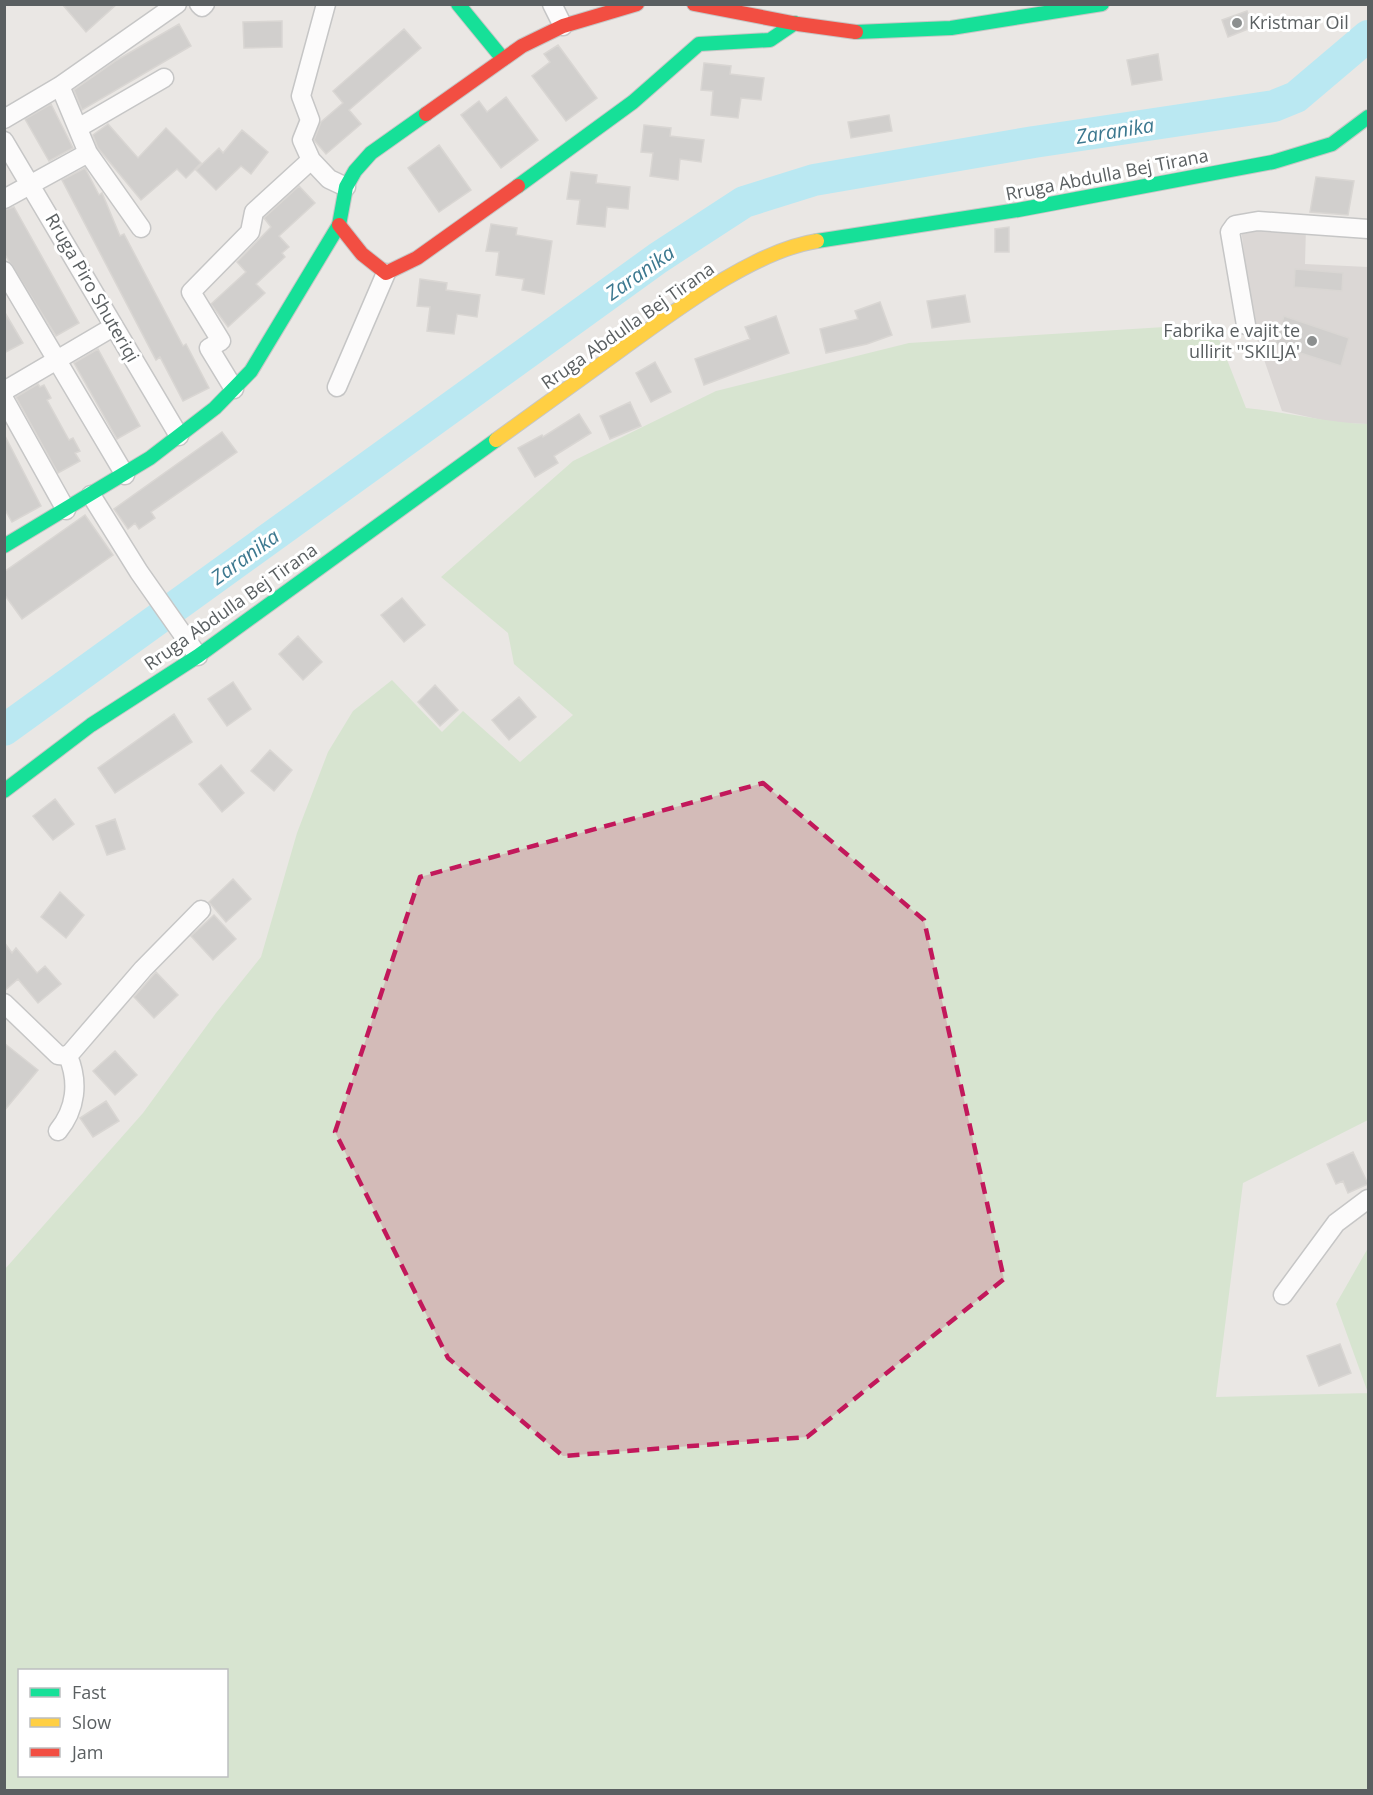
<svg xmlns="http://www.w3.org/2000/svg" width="1373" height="1795" viewBox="0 0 1373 1795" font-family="'Open Sans',sans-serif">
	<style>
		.industrial { fill: #dbd7d5 }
		.green { fill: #d7e4d0; fill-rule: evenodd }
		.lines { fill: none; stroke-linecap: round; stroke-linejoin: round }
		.river { stroke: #bae8f2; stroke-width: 32 }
		.building { fill: #d1cfcd; stroke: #d9d6d3; stroke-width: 1.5 }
		.street-casing { stroke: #c6c6c6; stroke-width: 21 }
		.fast-casing { stroke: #c6c6c5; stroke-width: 16 }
		.slow-casing { stroke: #c6c6c5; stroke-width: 16 }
		.jam-casing { stroke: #c6c6c5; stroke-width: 16 }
		.street { stroke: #fcfbfb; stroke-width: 18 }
		.fast { stroke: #16e098; stroke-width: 14 }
		.slow { stroke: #ffcf43; stroke-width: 14 }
		.jam { stroke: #f24e42; stroke-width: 14 }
		.marked { fill: #c2185b; fill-opacity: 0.2; stroke: #c2185b; stroke-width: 4.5; stroke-dasharray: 12 8; stroke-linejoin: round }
		.poi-dot { fill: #8c8f8f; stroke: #fff; stroke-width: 2 }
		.labels { text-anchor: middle; stroke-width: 6; stroke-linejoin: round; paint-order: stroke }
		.poi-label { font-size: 18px; fill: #5a5f61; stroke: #fff; text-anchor: start }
		.street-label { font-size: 18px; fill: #5a5f61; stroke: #fff }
		.water-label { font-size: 20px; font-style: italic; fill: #3c788f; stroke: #fff }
	</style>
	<rect width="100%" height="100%" fill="#eae7e4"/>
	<path class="industrial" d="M1306 227 1305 264 1368 267V424L1335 423 1282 411 1253 328 1241 228Z"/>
	<path class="green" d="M1213 324 1246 408C1287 412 1327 423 1368 424V1120L1243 1183 1216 1397 1368 1393 1336 1304 1368 1248V1790H5V1269L143 1113 216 1013 261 957 297 833 328 752 353 711 392 680 442 732 463 711 520 762 573 715 514 664 508 633 441 577 573 461 716 391 909 343ZM20 1670H226V1776H20Z"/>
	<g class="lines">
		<path class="river" d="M4 730 658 258 744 202 814 180 1034 142 1274 106 1296 97 1368 36"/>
	</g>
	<path class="building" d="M62 4H117L86 32Z
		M1247 11 1253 27 1228 37 1222 20Z
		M282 21V47L244 48 243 22Z
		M179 24 191 46 82 110 74 90 117 60Z
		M404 29 421 48 349 110 361 124 326 154 314 140 321 122 343 103 333 91Z
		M558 45 597 98 566 121 532 76 550 62 544 54Z
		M1158 54 1162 80 1132 85 1127 60Z
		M704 63 731 66 730 74 764 78 761 100 741 98 738 118 711 115 713 91 701 90Z
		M506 97 538 140 501 168 461 115 479 101 487 112Z
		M51 104 73 148 49 161 25 119Z
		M889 115 892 131 851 138 848 122Z
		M108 124 138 158 166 128 201 163 186 178 177 169 141 200 98 148 93 135Z
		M644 125 671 128 670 136 704 140 701 162 680 159 678 180 650 176 653 153 641 152Z
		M242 130 268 152 251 174 241 166 216 190 196 170 219 148 223 153Z
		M439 145 471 190 439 212 408 168Z
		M85 168 99 195 102 193 120 236 124 234 183 346 186 344 209 388 183 401 160 357 156 360 62 180Z
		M571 172 597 175 596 183 630 187 628 209 607 207 605 227 577 224 580 200 567 199Z
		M1316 177 1354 181 1348 215 1310 212Z
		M299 186 315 203 279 236 289 247 282 253 285 257 256 284 265 293 228 327 211 304 246 272 237 262 271 227 264 218Z
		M14 207 79 323 56 336 4 253V210Z
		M491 224 517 228 516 235 552 241 544 294 522 290 524 279 496 275 499 252 486 251Z
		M1009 227V252H995V229Z
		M1295 269 1343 273 1342 291 1294 287Z
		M420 279 447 283 446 290 480 295 477 317 457 314 454 334 427 331 430 307 417 306Z
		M965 295 970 322 932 328 927 301Z
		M880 302 892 335 867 344 826 353 820 329 858 319 855 311Z
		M4 311 23 343 4 353Z
		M776 316 789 353 704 385 695 359 750 339 745 327Z
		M1284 316 1349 338 1341 366 1275 345Z
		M98 349 140 426 117 439 74 363Z
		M655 362 671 392 651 402 636 373Z
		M38 384 40 387 44 385 51 398 47 400 69 440 73 438 80 451 75 453 80 461 58 473 16 397Z
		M630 402 641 426 610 439 600 416Z
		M579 414 591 433 554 456 558 463 535 477 518 448 542 435 543 437Z
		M222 432 237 452 151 512 155 518 139 529 135 523 128 529 114 509Z
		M4 434 41 506 12 522 4 508Z
		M85 515 113 555 22 619 4 594V572Z
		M402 598 425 625 404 642 381 615Z
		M298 636 322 662 303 680 279 654Z
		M233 682 251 709 227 726 208 699Z
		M435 685 458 710 440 726 418 702Z
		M519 697 536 717 509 740 492 720Z
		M174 714 192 742 115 793 98 768Z
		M270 750 292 770 274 791 251 771Z
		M221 765 244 793 222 812 199 784Z
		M55 799 74 824 53 840 33 816Z
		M115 819 125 849 107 855 96 826Z
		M233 879 251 899 226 922 209 902Z
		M60 892 84 915 66 938 41 917Z
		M214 915 236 939 213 960 191 936Z
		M4 942 12 953 16 948 37 973 45 966 61 984 38 1003 18 979 4 991Z
		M156 972 178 995 154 1018 134 997Z
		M4 1043 38 1070 4 1111Z
		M115 1051 137 1075 115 1095 93 1071Z
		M106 1101 119 1121 93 1137 80 1118Z
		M1353 1152 1368 1184 1348 1193 1343 1181 1336 1184 1327 1164Z
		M1340 1344 1351 1373 1319 1386 1307 1356Z"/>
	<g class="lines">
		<defs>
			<path id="street" d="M199 4 202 7 205 4
				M552 4 563 26
				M60 86 88 153 141 228
				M4 119 60 86 177 4
				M78 128 164 78
				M4 141 179 436
				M311 160 329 179 346 187
				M4 199 88 153
				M4 271 125 475
				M1246 325 1230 232 1235 225 1258 221 1368 229
				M337 387 386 273
				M234 389 209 348 221 341 191 292 250 232 254 212 311 160 302 140 310 120 301 96 326 4
				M4 391 113 327
				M4 399 66 510
				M91 495 139 572 198 656
				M4 1003 58 1055 68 1056 143 969 201 910
				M58 1131C76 1109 79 1082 68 1056
				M1283 1295 1336 1223 1368 1199"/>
			<path id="fast" d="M458 4 503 59
				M856 32 951 28 1102 4
				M518 186 633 102 699 44 770 40 795 23
				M817 241 1018 210 1273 162 1332 144 1368 117
				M4 546 150 458 215 408 251 371 339 225 346 187 355 171 371 153 426 114
				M4 791 91 725 198 656 496 440"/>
			<path id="slow" d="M496 440C538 410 580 379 622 349 675 311 753 251 817 241"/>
			<path id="jam" d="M694 4 798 24 856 32
				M426 114 522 46 563 26 637 4
				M339 225 362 254 386 273 417 258 518 186"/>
		</defs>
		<use href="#street" class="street-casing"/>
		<use href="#fast" class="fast-casing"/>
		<use href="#slow" class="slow-casing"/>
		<use href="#jam" class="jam-casing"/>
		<use href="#street" class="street"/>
		<use href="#fast" class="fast"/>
		<use href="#slow" class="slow"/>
		<use href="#jam" class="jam"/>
	</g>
	<path class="marked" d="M763 783 924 920 1004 1279 807 1437 563 1456 448 1358 335 1132 420 877Z"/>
	<g class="poi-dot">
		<circle cx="1237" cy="23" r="6"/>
		<circle cx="1312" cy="341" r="6"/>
	</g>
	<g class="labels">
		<g class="poi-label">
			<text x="1249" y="29">Kristmar Oil</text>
			<text x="1300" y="337" text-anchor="end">Fabrika e vajit te<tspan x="1300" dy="21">ullirit ''SKILJA'</tspan></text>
		</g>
		<g class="street-label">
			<text transform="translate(1107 175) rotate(-11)" y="6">Rruga Abdulla Bej Tirana</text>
			<text transform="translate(92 288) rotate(60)" y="6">Rruga Piro Shuteriqi</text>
			<text transform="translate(628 326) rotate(-35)" y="6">Rruga Abdulla Bej Tirana</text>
			<text transform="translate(231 607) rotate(-35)" y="6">Rruga Abdulla Bej Tirana</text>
		</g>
		<g class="water-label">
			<text transform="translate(1115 131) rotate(-9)" y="7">Zaranika</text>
			<text transform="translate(640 273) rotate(-35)" y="7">Zaranika</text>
			<text transform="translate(245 557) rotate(-36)" y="7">Zaranika</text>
		</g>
	</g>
	<rect width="1373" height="1795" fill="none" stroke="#5a5f61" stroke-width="12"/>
	<rect x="18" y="1669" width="210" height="108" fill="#ffffff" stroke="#bdbfc0" stroke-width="1.5"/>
	<rect x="30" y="1688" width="30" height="9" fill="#16e098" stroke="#bdbfc0" stroke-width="1.5"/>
	<text x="72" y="1699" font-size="18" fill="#5a5f61">Fast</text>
	<rect x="30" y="1718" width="30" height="9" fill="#ffcf43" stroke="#bdbfc0" stroke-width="1.5"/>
	<text x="72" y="1729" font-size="18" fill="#5a5f61">Slow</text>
	<rect x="30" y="1748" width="30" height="9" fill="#f24e42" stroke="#bdbfc0" stroke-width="1.5"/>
	<text x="72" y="1759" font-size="18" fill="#5a5f61">Jam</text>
</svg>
